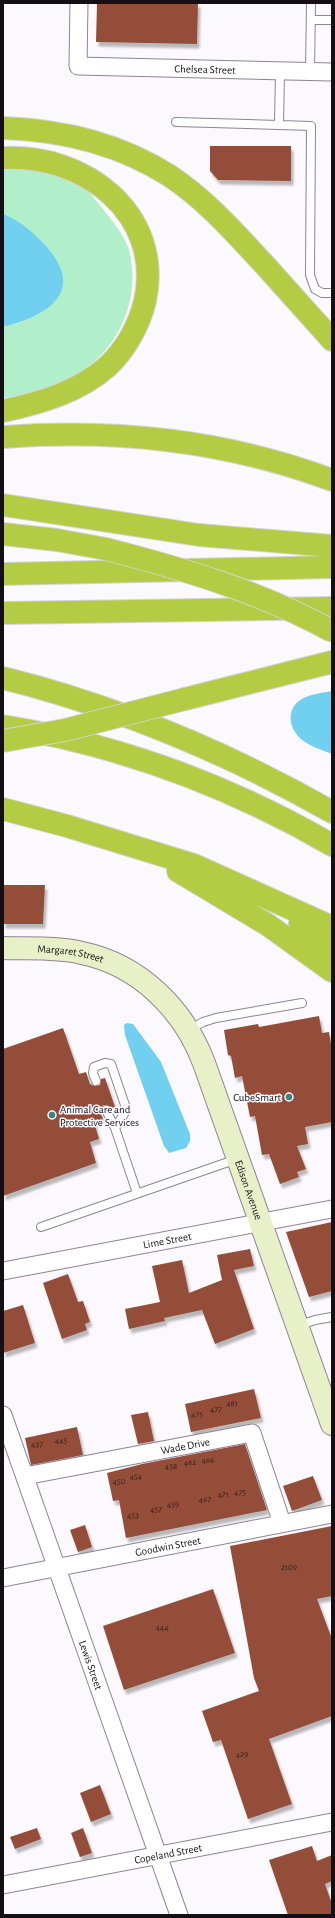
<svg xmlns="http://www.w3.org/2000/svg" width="335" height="1918" viewBox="0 0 335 1918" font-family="'Alegreya Sans',sans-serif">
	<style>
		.green { fill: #b0efc9 }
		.water { fill: #71cfef }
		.building { fill: #944e38; filter: url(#shadow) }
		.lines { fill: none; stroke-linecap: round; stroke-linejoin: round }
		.lane-casing { stroke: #908394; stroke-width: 10 }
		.street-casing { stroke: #908394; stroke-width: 19 }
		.secondary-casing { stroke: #908394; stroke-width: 24 }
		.highway-casing { stroke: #d5d4d5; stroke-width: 24 }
		.lane { stroke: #fff; stroke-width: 8 }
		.street { stroke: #fff; stroke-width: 17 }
		.secondary { stroke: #e8f0c7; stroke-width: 22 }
		.highway { stroke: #b4cc43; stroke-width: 22 }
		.highway-bridge-casing { stroke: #d5d4d5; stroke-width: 24; stroke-linecap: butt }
		.highway-bridge { stroke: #b4cc43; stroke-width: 22 }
		.poi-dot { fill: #3a8284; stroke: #fbf9fd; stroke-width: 1.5 }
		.labels { text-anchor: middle; stroke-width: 3; stroke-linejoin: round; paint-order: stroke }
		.number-label { font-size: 9px; fill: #331f1e }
		.street-label { font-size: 11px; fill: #130f15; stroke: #fbf9fd }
		.poi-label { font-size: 11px; fill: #130f15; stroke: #fbf9fd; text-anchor: end }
	</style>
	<defs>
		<filter id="shadow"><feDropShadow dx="2.5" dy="4.5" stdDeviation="1" flood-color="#0004"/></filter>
	</defs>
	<rect width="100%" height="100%" fill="#fbf9fd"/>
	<path class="green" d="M3 168C16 169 30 168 43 170 50 171 58 175 66 177 70 179 76 179 80 182 82 183 108 215 111 219 118 229 126 239 129 250 140 292 124 338 90 365 66 385 34 394 3 398V327L18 323 38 313 39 239 22 225 3 214Z"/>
	<path class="water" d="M3 214C19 220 34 233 45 245 87 291 49 315 3 327Z
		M332 691V754C322 750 309 746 301 739 288 728 286 708 302 699 310 694 322 693 332 691Z
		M127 1023 133 1024 161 1062 190 1134V1141L186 1148 169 1153 164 1146 125 1035 124 1025Z"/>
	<path class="building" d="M97 3H198L197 44 96 42Z
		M210 146H291V181L218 180 210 171Z
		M3 885H45L43 924H3Z
		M319 1016 322 1033 329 1032 332 1050V1122L305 1127 308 1144 297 1146 306 1169 297 1172 299 1177 280 1184 269 1154 262 1155 255 1116 250 1117 242 1076 235 1078 231 1056 228 1055 224 1030 258 1024 259 1027Z
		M63 1028 79 1074 86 1072 90 1084 95 1086 100 1085 101 1079 105 1078 115 1107 111 1108 107 1105H103L100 1112 103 1119 94 1122 99 1139 90 1142 96 1163 3 1196V1049Z
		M332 1222V1291L309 1297 286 1232Z
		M250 1249 254 1266 234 1270 254 1329 215 1344 202 1310 164 1318 165 1321 129 1329 125 1309 160 1302 152 1266 182 1260 189 1293 222 1280 217 1255Z
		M68 1274 78 1302 83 1301 90 1322 85 1324 87 1330 62 1339 43 1283Z
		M23 1305 35 1343 3 1353V1311Z
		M254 1389 261 1418 191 1432 185 1404Z
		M148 1412 154 1441 138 1444 131 1415Z
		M77 1427 83 1455 31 1465 25 1438Z
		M245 1444 267 1510 126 1538 119 1500 113 1501 107 1473 142 1464Z
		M313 1476 322 1500 292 1511 283 1486Z
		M85 1525 92 1547 78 1552 70 1530Z
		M332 1526V1596L317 1599 332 1639V1716L269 1739 292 1804 248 1819 221 1740 213 1742 202 1711 259 1691 254 1678 230 1546Z
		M213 1589 235 1653 124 1690 103 1626Z
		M100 1785 111 1814 91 1822 80 1793Z
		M37 1828 41 1839 15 1849 10 1837Z
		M83 1828 92 1853 80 1857 71 1833Z
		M312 1846 317 1861 332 1855V1881L325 1884 332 1904V1915H288L269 1860Z"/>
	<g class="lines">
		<defs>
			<path id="lane" d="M311 20H332
				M280 71 279 125 311 126 310 275 315 289 322 293H332
				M310 71 311 3
				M176 122 279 125
				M189 1030 203 1022 216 1018 302 1003
				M96 1081 93 1073 94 1067 105 1063 111 1064 125 1105 124 1114 115 1128 137 1193
				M106 1110 115 1128
				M41 1227 237 1159
				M298 1326 315 1320 332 1317"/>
			<g id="street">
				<path id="s1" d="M79 3 78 66 332 72"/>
				<path id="s2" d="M3 1271 332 1209"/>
				<path id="s3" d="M3 1415 179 1915"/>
				<path id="s4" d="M25 1476 252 1433 282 1523"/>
				<path id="s5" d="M3 1578 332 1514"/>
				<path id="s6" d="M3 1885 332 1822"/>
			</g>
			<g id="secondary">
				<path id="s7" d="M3 948C29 949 57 947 82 953 140 965 184 1010 204 1063L332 1424"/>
			</g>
			<path id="highway" d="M3 128C62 130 120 144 170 176 206 200 234 232 263 263 286 289 309 314 332 340
				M3 158C83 153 164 213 145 301 139 325 126 349 108 366 79 392 40 403 3 411
				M3 437C117 429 224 440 332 480
				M3 505 199 535 332 546
				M3 534 57 540 106 549
				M3 574 332 567
				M3 613 332 608
				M3 678C119 707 228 753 332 812
				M185 699 332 662
				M3 726C120 745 230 786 332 845
				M3 809 67 826 194 865 332 927
				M178 871 268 925 332 971
				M300 923 332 946"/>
		</defs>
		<use href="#lane" class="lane-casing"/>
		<use href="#street" class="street-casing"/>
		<use href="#secondary" class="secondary-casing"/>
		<use href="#highway" class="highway-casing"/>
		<use href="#lane" class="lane"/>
		<use href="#street" class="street"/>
		<use href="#secondary" class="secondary"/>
		<use href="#highway" class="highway"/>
		<defs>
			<path id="highway-bridge" d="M106 549C184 569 261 592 332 631
				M3 741 65 730 185 699"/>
		</defs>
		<use href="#highway-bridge" class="highway-bridge-casing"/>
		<use href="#highway-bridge" class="highway-bridge"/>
	</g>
	<g class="poi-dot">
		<circle cx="289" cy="1097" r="4"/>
		<circle cx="52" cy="1115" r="4"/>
	</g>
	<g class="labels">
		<g class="number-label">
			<text x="232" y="1406">481</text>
			<text x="216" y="1412">477</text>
			<text x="197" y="1417">475</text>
			<text x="61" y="1443">445</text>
			<text x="37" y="1447">437</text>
			<text x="208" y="1463">466</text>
			<text x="190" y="1465">462</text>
			<text x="171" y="1469">458</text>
			<text x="136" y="1479">454</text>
			<text x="119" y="1484">450</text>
			<text x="240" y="1495">475</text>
			<text x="223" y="1497">471</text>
			<text x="205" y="1502">467</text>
			<text x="173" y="1507">459</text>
			<text x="156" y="1512">457</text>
			<text x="133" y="1518">453</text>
			<text x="289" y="1570">2109</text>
			<text x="162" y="1630">444</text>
			<text x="242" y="1757">429</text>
		</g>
		<g class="street-label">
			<text dy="4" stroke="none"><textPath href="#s1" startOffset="190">Chelsea Street</textPath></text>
			<text dy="4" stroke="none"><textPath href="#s7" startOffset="68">Margaret Street</textPath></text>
			<text dy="4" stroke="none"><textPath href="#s7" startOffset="385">Edison Avenue</textPath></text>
			<text dy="4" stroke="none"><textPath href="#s2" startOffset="167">Lime Street</textPath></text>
			<text dy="4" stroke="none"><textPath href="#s4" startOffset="163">Wade Drive</textPath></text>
			<text dy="4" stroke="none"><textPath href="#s5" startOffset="168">Goodwin Street</textPath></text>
			<text dy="4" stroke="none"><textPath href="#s3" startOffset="265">Lewis Street</textPath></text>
			<text dy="4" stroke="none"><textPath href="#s6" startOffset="168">Copeland Street</textPath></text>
		</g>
		<g class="poi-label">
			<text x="281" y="1101">CubeSmart</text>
			<text x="60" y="1113" text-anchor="start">Animal Care and<tspan x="60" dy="13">Protective Services</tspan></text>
		</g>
	</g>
	<rect width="335" height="1918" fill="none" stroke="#130f15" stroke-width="8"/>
</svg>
